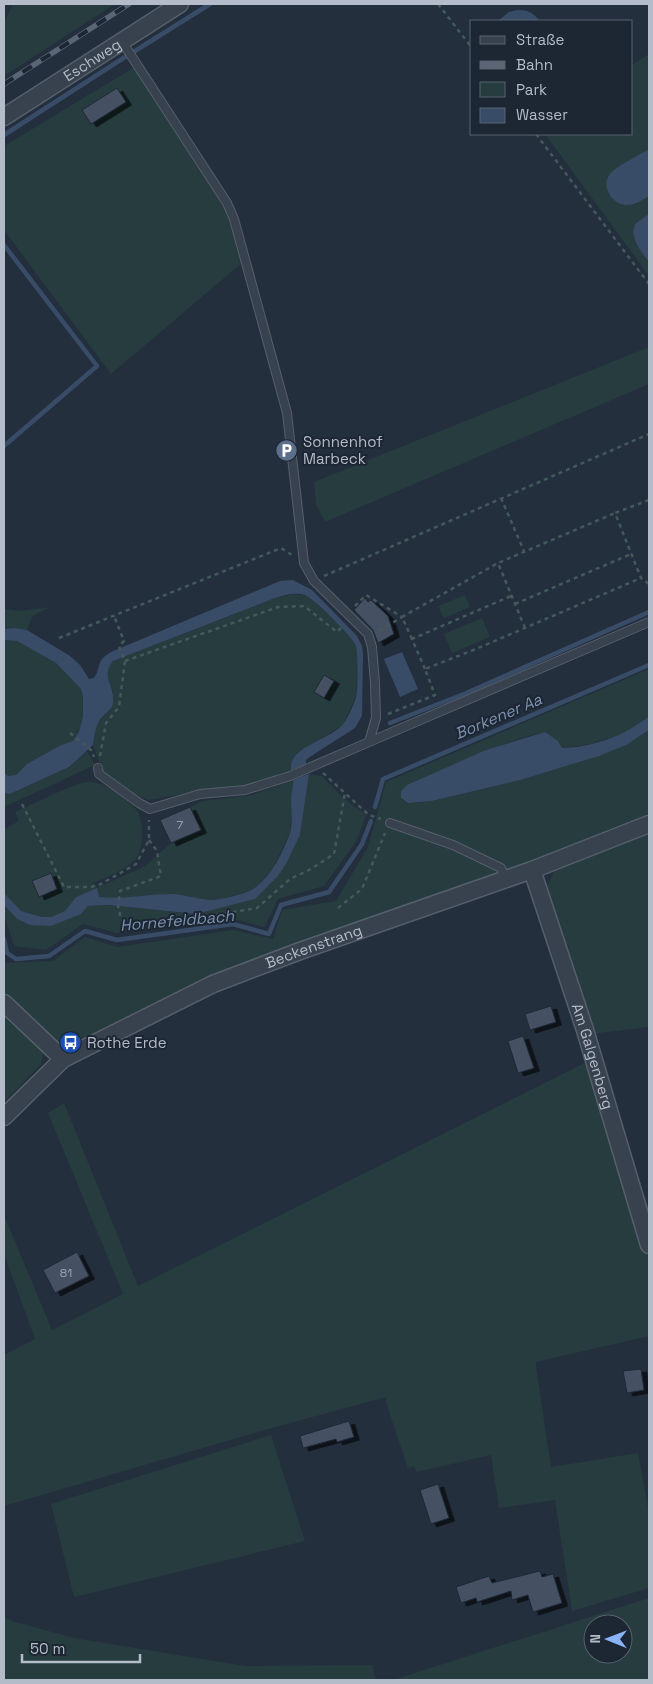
<svg xmlns="http://www.w3.org/2000/svg" width="653" height="1684" viewBox="0 0 653 1684" font-family="'Space Grotesk',sans-serif">
	<style>
		.green { fill: #263c3f; fill-rule: evenodd }
		.water { fill: #394c67 }
		.lines { fill: none; stroke-linecap: round; stroke-linejoin: round }
		.stream { stroke: #394c67; stroke-width: 4.5 }
		.building { fill: #455162; stroke: #1f2835; filter: url(#shadow) }
		.service-casing { stroke: #565f6c; stroke-width: 10 }
		.minor-casing { stroke: #565f6c; stroke-width: 19 }
		.path { stroke: #44595c; stroke-width: 2.5; stroke-dasharray: 4 4; stroke-linecap: butt }
		.service { stroke: #38414e; stroke-width: 8 }
		.minor { stroke: #38414e; stroke-width: 16 }
		.rail-casing { stroke: #5a6575; stroke-width: 5.5 }
		.rail { stroke: #1d2633; stroke-width: 4; stroke-dasharray: 11; stroke-linecap: butt }
		.labels { text-anchor: middle; stroke-width: 4; stroke-linejoin: round; paint-order: stroke }
		.number-label { font-size: 12px; fill: #98a1af }
		.street-label { font-size: 15px; fill: #b4bcc9; stroke: #1d2633 }
		.poi-label { font-size: 15px; fill: #b4bcc9; stroke: #1d2633; text-anchor: start }
		.water-label { font-size: 16px; font-style: italic; fill: #7c92b1; stroke: #1d2633 }
	</style>
	<defs>
		<filter id="shadow"><feDropShadow dx="5.5" dy="3" stdDeviation="0" flood-color="#0009"/></filter>
	</defs>
	<rect width="100%" height="100%" fill="#242f3e"/>
	<path class="green" d="M13 4H115L4 76V23Z
		M649 54V276L545 134H632V65Z
		M135 67 217 192 229 215 242 263 111 374 4 230V146Z
		M649 347V384L325 522 316 504 314 482Z
		M293 594 307 596 340 625 354 640 357 647 358 659 356 696 343 725 297 753 290 766 291 770 244 786 200 791 148 800 135 795 103 772 93 745 94 734 99 721 110 711 113 692 107 676 108 667 113 661 275 598Z
		M465 595 470 607 444 618 438 606Z
		M51 607 32 616 27 630 15 628 4 629V609L20 611Z
		M482 618 490 637 452 653 444 634Z
		M4 640 17 641 56 663 81 689 83 697V716L79 732 73 742 59 746 27 764 16 775 8 776 4 772Z
		M649 669V716C625 736 593 746 561 748L558 741 545 732C494 743 448 769 401 791V798L403 801 417 803 432 801C474 792 516 781 558 768 589 759 622 750 649 730V817L79 1044 57 1041 4 994V960L5 963 53 961 85 937 117 947 233 930 273 939 282 910 336 901 368 847 386 782Z
		M87 751 95 765 4 807V793L11 794 69 767Z
		M309 774 322 776 342 797 366 815 357 840 324 886 278 899 265 927 233 919 117 933 83 924 46 950 14 946 4 914V905L17 919 30 925 81 914 88 906 109 905 196 914 270 885 286 864 300 835Z
		M293 780 294 788 291 796 292 812 290 832 273 868 257 887 249 892 215 900H199L183 895 145 896 119 899 99 898 97 889 76 897 65 911 52 917H42L21 911 4 893V829L19 821 15 812C32 805 74 782 90 782 101 782 113 789 121 796 126 801 134 806 138 812 144 825 144 848 135 860 128 868 105 879 94 882L97 888 145 866 171 843 200 831 190 807 203 801 252 795Z
		M649 829V1027L591 1034 586 1013 547 886 557 866Z
		M4 1014 44 1048 41 1064 4 1102Z
		M587 1062 649 1261V1336L536 1362V1367L551 1467 638 1453 649 1513V1588L572 1611 555 1500 499 1508 491 1455 417 1472 414 1466 408 1468 386 1403V1397L261 1431 4 1506V1355L35 1339 4 1254V1215L52 1330 123 1294 48 1113 64 1103 138 1286Z
		M271 1435 305 1541 74 1597 51 1504Z
		M649 1598V1680H393ZM593 1624H623V1654H593Z
		M4 1617 12 1621 74 1638 245 1666 373 1665 375 1680H4Z"/>
	<path class="water" d="M517 10C529 10 533 13 540 21H498L509 12Z
		M649 149V196C643 200 635 205 627 205 613 205 600 187 610 174 616 166 640 155 649 149Z
		M649 214V262C641 251 629 238 635 224Z
		M293 580 312 590 357 636 362 646 363 654 362 716 355 728 308 758 306 760V764L291 770C287 747 332 739 343 724 347 720 355 702 356 697 358 690 358 653 356 646 354 638 313 598 305 595 295 592 285 595 275 598L113 661C100 677 115 685 113 702 112 712 103 714 99 721 95 729 94 737 93 745L69 767 10 794 4 793V772L8 776 16 775 27 764 59 746 73 741 79 732 83 716V697L81 689 56 663 17 641 4 640V629L15 628 27 630 70 656 80 665 89 679 94 678C102 667 95 661 111 652L280 581Z
		M402 652 418 689 400 697 384 659Z
		M649 716V730L626 745 599 756 520 780 432 801 408 803 401 798V791L407 785 486 750 545 732 558 741 562 748C593 747 625 736 649 716Z
		M309 774 300 835 286 864 278 876 255 899 196 914 109 905 88 906 81 914 51 926 30 925 17 919 4 905V893L21 911 42 917H51L65 911 76 897 97 888 99 897C124 900 146 894 171 894 185 894 198 900 212 900 223 899 248 894 256 887 272 875 283 852 290 833 293 822 291 810 291 799 291 792 294 787 293 780Z"/>
	<g class="lines">
		<path class="stream" d="M135 51 210 4
			M4 135 125 57
			M4 245 97 366 4 446
			M390 723 464 694 649 612
			M375 807 383 779 649 665
			M4 939 7 953 16 959 49 956 85 931 117 940 233 924 269 934 281 905 329 892 362 844 371 821"/>
	</g>
	<path class="building" d="M117 88 126 102 91 124 82 110Z
		M365 598 368 602 371 600 388 616 394 634 378 643 373 630 354 610Z
		M324 675 334 681 324 698 314 692Z
		M190 807 201 830 171 843 160 820Z
		M51 873 57 889 39 897 32 881Z
		M551 1006 556 1022 530 1030 525 1014Z
		M523 1036 534 1068 518 1073 508 1041Z
		M77 1252 89 1276 55 1293 43 1270Z
		M641 1369 644 1390 627 1393 623 1371Z
		M349 1421 354 1437 337 1442 336 1439 303 1448 300 1436Z
		M438 1484 449 1518 431 1524 420 1490Z
		M540 1571 542 1577 553 1574 562 1603 533 1612 528 1595 512 1600 511 1591 477 1602 476 1598 461 1603 456 1587 489 1576 492 1583Z"/>
	<g class="lines">
		<defs>
			<path id="service" d="M121 40 227 203 234 219 287 413 304 563 314 581 368 634 372 647 375 683 376 718 369 742 649 622
				M98 768 99 774 139 803 150 809 200 794 245 790 290 776 369 742
				M390 823 453 845 501 868 505 879"/>
			<g id="minor">
				<path id="s1" d="M4 117 180 4"/>
				<path id="s2" d="M532 870 585 1030 649 1245"/>
				<path d="M4 1003 63 1059"/>
				<path id="s3" d="M4 1117 63 1059 213 984 300 951 532 870 649 824"/>
			</g>
		</defs>
		<use href="#service" class="service-casing"/>
		<use href="#minor" class="minor-casing"/>
		<path class="path" d="M438 4 472 48
			M536 134 649 284
			M501 498 524 551
			M649 500 615 513 641 578 649 584
			M324 576 649 434
			M515 604 631 554
			M355 606 366 595 402 617 379 631
			M525 628 498 563 615 513
			M59 638 281 548 292 555
			M412 639 402 617 498 563
			M125 661 278 607 304 606 337 632 344 625
			M425 669 412 639 511 596
			M388 714 435 695 425 669 476 649 641 578
			M70 733 91 750 94 757
			M100 756 106 723 119 707 125 661 119 646 124 641 114 616
			M323 773 369 815 381 819
			M22 804 64 887H91L101 884 136 864 149 840V820
			M149 840 157 851 161 876 120 891 118 906 121 919 128 923 198 918 257 908 290 879 311 869 334 854 345 793
			M338 908 362 889 385 833"/>
		<use href="#service" class="service"/>
		<use href="#minor" class="minor"/>
		<defs>
			<path id="rail" d="M4 84 129 4"/>
		</defs>
		<use href="#rail" class="rail-casing"/>
		<use href="#rail" class="rail"/>
	</g>
	<defs>
		<symbol id="parking-disc" viewBox="-11 -11 22 22"><circle r="9.5" fill="#5c6f8a" stroke="#1d2633"/><path d="M-3.5-5.5H1a3.5 3.5 0 0 1 0 7H-1V5.5H-3.5ZM-1-3.4V-.6H.8a1.4 1.4 0 0 0 0-2.8Z" fill="#fff"/></symbol>
		<symbol id="bus-disc" viewBox="-11 -11 22 22"><circle r="9.5" fill="#1a4fb4" stroke="#1d2633"/><path d="M-5-6H5V4H4V6H2V4H-2V6H-4V4H-5ZM-3.5-4V0h7V-4ZM-3.5 1.2v1.5H-2V1.2ZM2 1.2v1.5H3.5V1.2Z" fill="#fff"/></symbol>
	</defs>
	<g fill-rule="evenodd">
		<use href="#parking-disc" x="274" y="438" width="25" height="25"/>
		<use href="#bus-disc" x="58" y="1030" width="25" height="25"/>
	</g>
	<g class="labels">
		<g class="number-label">
			<text x="180" y="829">7</text>
			<text x="66" y="1277">81</text>
		</g>
		<g class="street-label">
			<text dy="5" stroke="none"><textPath href="#s1" startOffset="105">Eschweg</textPath></text>
			<text dy="5" stroke="none"><textPath href="#s3" startOffset="358">Beckenstrang</textPath></text>
			<text dy="5" stroke="none"><textPath href="#s2" startOffset="196">Am Galgenberg</textPath></text>
		</g>
		<g class="poi-label">
			<text x="303" y="447">Sonnenhof<tspan x="303" dy="17">Marbeck</tspan></text>
			<text x="87" y="1048">Rothe Erde</text>
		</g>
		<g class="water-label">
			<text transform="translate(498 716) rotate(-23)" y="6">Borkener Aa</text>
			<text transform="translate(177 920) rotate(-5)" y="6">Hornefeldbach</text>
		</g>
	</g>
	<rect width="653" height="1684" fill="none" stroke="#b4bcc9" stroke-width="10"/>
	<rect x="470" y="20" width="162" height="115" fill="#1d2633" stroke="#59626f"/>
	<rect x="480" y="36" width="25" height="8" fill="#38414e" stroke="#59626f"/>
	<text x="516" y="45" font-size="15" fill="#b4bcc9">Straße</text>
	<rect x="480" y="61" width="25" height="8" fill="#5a6575" stroke="#59626f"/>
	<text x="516" y="70" font-size="15" fill="#b4bcc9">Bahn</text>
	<rect x="480" y="82" width="25" height="15" fill="#263c3f" stroke="#59626f"/>
	<text x="516" y="95" font-size="15" fill="#b4bcc9">Park</text>
	<rect x="480" y="108" width="25" height="15" fill="#394c67" stroke="#59626f"/>
	<text x="516" y="120" font-size="15" fill="#b4bcc9">Wasser</text>
	<g transform="translate(608 1639) rotate(271)"><circle r="24" fill="#1d2633" stroke="#59626f"/>
	<path d="M0-4L9 19L0 12L-9 19Z" fill="#8ab4f8"/>
	<text y="-8" font-size="14" font-weight="bold" text-anchor="middle" fill="#b4bcc9">N</text>
	</g>
	<path d="M22 1654v8h118v-8" fill="none" stroke="#b4bcc9" stroke-width="2.5"/>
	<text x="30" y="1654" font-size="15" fill="#b4bcc9" stroke="#1d2633" stroke-width="4" paint-order="stroke">50 m</text>
</svg>
